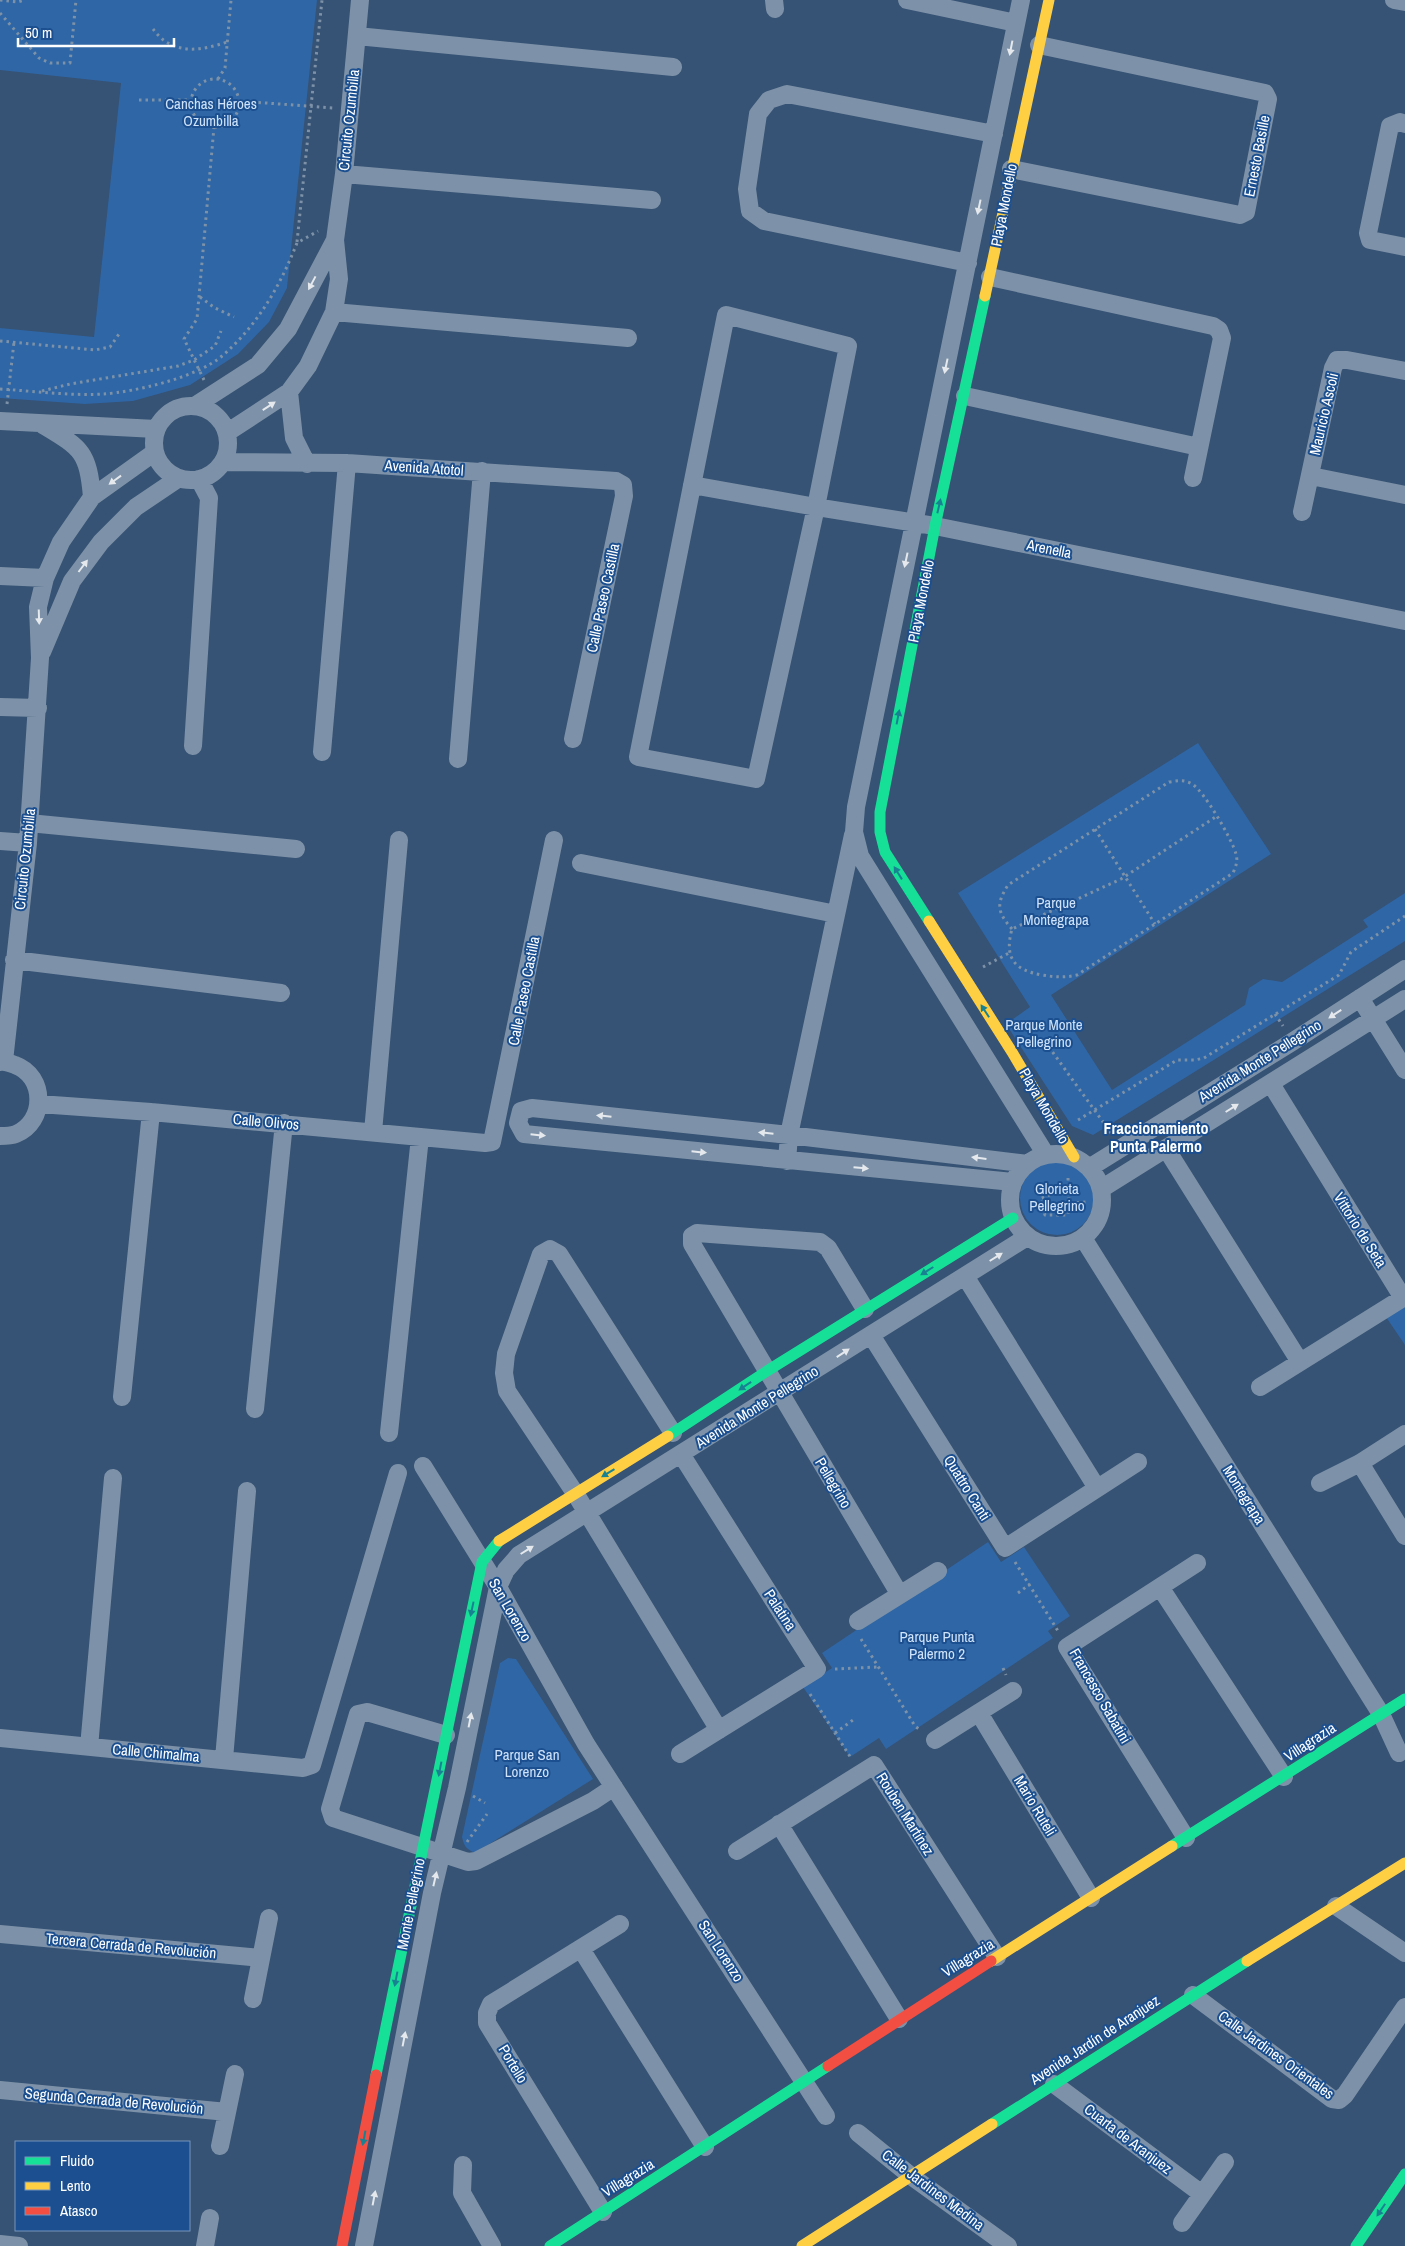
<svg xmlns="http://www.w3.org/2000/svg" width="1405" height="2246" viewBox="0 0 1405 2246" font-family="'Archivo Narrow',sans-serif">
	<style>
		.green { fill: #2f66a5 }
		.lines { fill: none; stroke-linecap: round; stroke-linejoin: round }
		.path { stroke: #7d92a8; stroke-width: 3; stroke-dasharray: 2.5 4; stroke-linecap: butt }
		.street { stroke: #7d92a8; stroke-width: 18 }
		.fast { stroke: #16e098; stroke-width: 11 }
		.slow { stroke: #ffcf43; stroke-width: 11 }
		.jam { stroke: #f24e42; stroke-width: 11 }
		.oneway { fill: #e5e9ee }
		.oneway2 { fill: #198292 }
		.labels { text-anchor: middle; stroke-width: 4; stroke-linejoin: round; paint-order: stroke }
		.park-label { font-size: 15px; fill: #cfe3fa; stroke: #1b4f8f }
		.street-label { font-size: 15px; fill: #fff; stroke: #1b4f8f }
		.neighbourhood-label { font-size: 16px; font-weight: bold; fill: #fff; stroke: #1b4f8f }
	</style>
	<rect width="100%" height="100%" fill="#365274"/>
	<path class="green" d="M0 0H317L287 288 269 322 238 354 190 385 133 401 85 404 0 398V328L94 337 121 83 0 70Z
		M1198 743 1271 854 1051 995 1112 1090 1245 1005 1249 988 1263 979 1282 982 1368 927 1363 920 1405 893V941L1093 1135 1072 1126 1006 1024 1030 1007 958 893Z
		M1020 1198a37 37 0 1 1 74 0a37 37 0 1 1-74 0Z
		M1405 1304V1345L1386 1317Z
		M988 1542 1001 1562 1024 1547 1070 1616 1048 1631 1053 1638 886 1749 879 1738 850 1757 803 1687 832 1668 822 1653Z
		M508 1658 516 1659 593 1779 475 1853C466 1849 464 1846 462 1837L500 1663Z"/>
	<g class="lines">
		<path class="path" d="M0 0 18 2 25 0
			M0 13 39 58 50 63H70L76 0
			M153 29C157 34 162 40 168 43 187 54 209 48 227 42
			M218 79 225 68 231 0
			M191 103a24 24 0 1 1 48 0a24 24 0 1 1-48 0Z
			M139 100H191
			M239 101 333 108
			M297 242 322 0
			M200 297 215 308 234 317
			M0 341 95 350 110 347 119 334
			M204 380 184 339 197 319 214 127
			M0 389C34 391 69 396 103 394 135 392 198 377 222 356 258 325 280 286 297 243L318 231
			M42 391 70 384 178 366 194 360 215 346 221 331
			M7 404 14 342
			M1095 829 1155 924
			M1012 929C997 912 996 904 1008 885L1169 782C1177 781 1184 779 1192 784 1204 791 1232 839 1236 854 1238 861 1236 866 1233 873L1077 975C1064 978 1055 977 1042 975 1014 970 1004 958 1012 929L1121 879 1217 816
			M983 967 1009 953
			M1275 1014 1283 1026
			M1032 1041 1039 1040 1046 1043 1111 1133
			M1078 1120 1177 1060H1195L1204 1058 1339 975 1351 952 1405 916
			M1068 1178 1069 1203 1087 1202
			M1068 1187 1040 1199 1045 1215H1068L1069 1203
			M1015 1562 1058 1631
			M1018 1593 1030 1584
			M861 1639 915 1726 920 1730
			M1003 1668 1006 1675
			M835 1669 877 1667
			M810 1694 851 1758
			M835 1733 853 1720
			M473 1796 485 1803
			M467 1842 487 1814"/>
		<path class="street" d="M774 0 775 9
			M907 0 1016 23
			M1021 0 856 807 854 832 860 856 1046 1155
			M1394 0 1405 2
			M357 36 673 67
			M1405 124 1400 122 1390 126 1368 233 1370 240 1405 247
			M1011 169 1240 215 1246 212 1268 99 1265 93 1039 45
			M344 174 652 200
			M968 263 764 221 750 211 747 189 758 114 769 100 787 94 994 134
			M990 277 1213 326 1219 330 1222 338 1193 478
			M334 312 628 338
			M726 315 848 346 816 507 756 779 638 757Z
			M289 392 294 438 307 464
			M965 396 1199 447
			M196 405 258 365 288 329 335 240
			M154 443a37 37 0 1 1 74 0a37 37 0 1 1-74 0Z
			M0 421 156 429
			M43 425C81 448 88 451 92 497
			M228 432 289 392 308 366 334 312 339 279 335 240 344 174 360 0
			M224 462 347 463 616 481 623 485 624 496 573 739
			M1311 476 1405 495
			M692 485 816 507 935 526 1405 621
			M1302 512 1333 368 1337 360H1347L1405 371
			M0 576 45 578
			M42 652 72 581 101 542 136 507 179 478
			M0 707 38 708
			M193 746 209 498 199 479
			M322 752 347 463
			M458 759 482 471
			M29 823 296 849
			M0 841 28 843
			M581 863 836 914
			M14 960 281 993
			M1360 998 1405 1070
			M4 1061 28 843 40 658 38 607 45 578 61 542 92 497 155 452
			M0 1062C5 1061 10 1063 15 1065 46 1076 46 1122 16 1134 11 1136 5 1136 0 1136
			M39 1104 151 1112 485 1143 492 1142 554 840
			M373 1132 399 840
			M1167 1150 1300 1362
			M1010 1200a46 46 0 1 1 92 0a46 46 0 1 1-92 0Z
			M787 1161 789 1135 853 835
			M1089 1168 1292 1042 1405 969
			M1013 1182 524 1134 518 1123 521 1111 532 1108 789 1135 1028 1164
			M1101 1189 1405 999
			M1083 1238 1381 1714 1399 1753
			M965 1276 1097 1488
			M865 1309 828 1248 820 1242 697 1233 692 1236V1244L900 1595
			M871 1335 1005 1548 1138 1462
			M1260 1387 1403 1298 1271 1084
			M122 1397 151 1112
			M255 1409 284 1123
			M389 1433 420 1137
			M673 1433 559 1254 550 1249 541 1254 506 1354 504 1373 507 1391 575 1493 719 1730
			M1360 1463 1405 1536
			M423 1466 498 1587 586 1744 826 2116
			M1320 1483 1360 1463 1405 1434
			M1160 1587 1284 1777
			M858 1621 938 1571
			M979 1713 1091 1898
			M446 1735 367 1712 358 1714 330 1809 333 1818 468 1862 476 1861 593 1801 614 1787
			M0 1738 303 1768 312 1765 398 1473
			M935 1740 1013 1691
			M89 1747 113 1478
			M680 1754 817 1669 681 1454
			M224 1759 247 1491
			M779 1824 899 2019
			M1186 1838 1067 1647 1197 1563
			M737 1851 874 1765 997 1957
			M1336 1906 1405 1953
			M0 1934 261 1958
			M581 1949 705 2147
			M1193 1995 1332 2099 1339 2100 1345 2095 1405 2007
			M253 1999 269 1918
			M1054 2084 1202 2194
			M0 2090 227 2112
			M858 2133 911 2176 1008 2246
			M220 2146 235 2074
			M463 2165 462 2193 492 2246
			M603 2212 487 2023V2013L491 2004 620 1924
			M1182 2223 1225 2162
			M0 2244 19 2246
			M205 2246 210 2218
			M364 2246 432 1893 457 1788 498 1587 506 1570 519 1555 1027 1237"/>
		<path class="fast" d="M929 921 885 852 880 832V812L935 526 985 296
			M668 1436 767 1371 1013 1218
			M1172 1846 1405 1699
			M376 2075 482 1562 499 1541
			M992 2124 1247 1961
			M550 2246 828 2066
			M1356 2246 1405 2174"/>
		<path class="slow" d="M985 296 1049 0
			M929 921 1012 1052 1074 1157
			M499 1541 668 1436
			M991 1961 1172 1846
			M1247 1961 1405 1863
			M802 2246 992 2124"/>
		<path class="jam" d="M828 2066 991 1961
			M342 2246 376 2075"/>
	</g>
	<defs><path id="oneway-solid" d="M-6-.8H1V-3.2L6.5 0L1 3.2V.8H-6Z" transform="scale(1.25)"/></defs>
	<g class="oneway">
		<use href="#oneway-solid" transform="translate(1011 48) rotate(101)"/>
		<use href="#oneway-solid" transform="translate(979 207) rotate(102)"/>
		<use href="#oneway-solid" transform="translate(312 283) rotate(118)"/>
		<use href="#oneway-solid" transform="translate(946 366) rotate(102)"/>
		<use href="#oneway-solid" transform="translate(269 406) rotate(-33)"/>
		<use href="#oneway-solid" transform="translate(115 480) rotate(144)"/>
		<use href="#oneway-solid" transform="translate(906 560) rotate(102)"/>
		<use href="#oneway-solid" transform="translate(83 566) rotate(-53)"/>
		<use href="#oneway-solid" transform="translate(39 617) rotate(88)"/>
		<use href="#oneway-solid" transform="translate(1335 1014) rotate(147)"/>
		<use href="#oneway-solid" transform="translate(1232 1108) rotate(-32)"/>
		<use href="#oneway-solid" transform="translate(604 1116) rotate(-174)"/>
		<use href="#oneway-solid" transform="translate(766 1133) rotate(-174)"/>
		<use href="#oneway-solid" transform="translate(538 1135) rotate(6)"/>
		<use href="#oneway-solid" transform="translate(699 1152) rotate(6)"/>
		<use href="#oneway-solid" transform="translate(979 1158) rotate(-173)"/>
		<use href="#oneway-solid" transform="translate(861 1168) rotate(5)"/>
		<use href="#oneway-solid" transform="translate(996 1257) rotate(-32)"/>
		<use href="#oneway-solid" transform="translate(843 1353) rotate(-33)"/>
		<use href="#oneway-solid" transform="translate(527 1550) rotate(-32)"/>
		<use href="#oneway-solid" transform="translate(470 1720) rotate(-79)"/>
		<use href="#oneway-solid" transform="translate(435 1879) rotate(-77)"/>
		<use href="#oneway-solid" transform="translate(404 2039) rotate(-79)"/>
		<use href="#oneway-solid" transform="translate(374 2198) rotate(-79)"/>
	</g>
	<g class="oneway2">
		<use href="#oneway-solid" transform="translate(939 506) rotate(-77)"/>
		<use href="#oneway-solid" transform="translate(898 717) rotate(-79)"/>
		<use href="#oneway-solid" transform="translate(898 873) rotate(-122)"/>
		<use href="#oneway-solid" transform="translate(985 1011) rotate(-123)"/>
		<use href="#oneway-solid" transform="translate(927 1271) rotate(148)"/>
		<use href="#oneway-solid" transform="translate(745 1386) rotate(146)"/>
		<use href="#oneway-solid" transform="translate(608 1473) rotate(149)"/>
		<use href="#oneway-solid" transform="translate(472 1609) rotate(102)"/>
		<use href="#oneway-solid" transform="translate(440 1769) rotate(101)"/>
		<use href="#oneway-solid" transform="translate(396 1979) rotate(101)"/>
		<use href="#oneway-solid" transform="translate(364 2138) rotate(101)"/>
		<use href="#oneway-solid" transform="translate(1381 2210) rotate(124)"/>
	</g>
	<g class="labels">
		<g class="park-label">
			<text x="211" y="109">Canchas Héroes<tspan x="211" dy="17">Ozumbilla</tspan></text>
			<text x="1056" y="908">Parque<tspan x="1056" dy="17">Montegrapa</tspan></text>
			<text x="1044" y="1030">Parque Monte<tspan x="1044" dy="17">Pellegrino</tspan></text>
			<text x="1057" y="1194">Glorieta<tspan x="1057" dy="17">Pellegrino</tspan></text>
			<text x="937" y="1642">Parque Punta<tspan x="937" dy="17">Palermo 2</tspan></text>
			<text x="527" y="1760">Parque San<tspan x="527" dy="17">Lorenzo</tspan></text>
		</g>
		<g class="street-label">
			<text transform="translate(349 120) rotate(-84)" y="5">Circuito Ozumbilla</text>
			<text transform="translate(1257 156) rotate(-79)" y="5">Ernesto Basille</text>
			<text transform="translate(1004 205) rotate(-79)" y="5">Playa Mondello</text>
			<text transform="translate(1324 414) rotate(-77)" y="5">Mauricio Ascoli</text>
			<text transform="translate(424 468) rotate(4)" y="5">Avenida Atotol</text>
			<text transform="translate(1049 549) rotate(11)" y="5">Arenella</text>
			<text transform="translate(603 598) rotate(-78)" y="5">Calle Paseo Castilla</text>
			<text transform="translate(921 601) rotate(-79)" y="5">Playa Mondello</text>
			<text transform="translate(25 859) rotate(-84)" y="5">Circuito Ozumbilla</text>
			<text transform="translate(524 991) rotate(-79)" y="5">Calle Paseo Castilla</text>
			<text transform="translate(1260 1061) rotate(-32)" y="5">Avenida Monte Pellegrino</text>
			<text transform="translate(1044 1106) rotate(60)" y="5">Playa Mondello</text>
			<text transform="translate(266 1122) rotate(5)" y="5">Calle Olivos</text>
			<text transform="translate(1360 1230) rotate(58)" y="5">Vittorio de Seta</text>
			<text transform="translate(757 1407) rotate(-32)" y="5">Avenida Monte Pellegrino</text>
			<text transform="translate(833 1483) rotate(59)" y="5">Pellegrino</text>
			<text transform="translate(967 1488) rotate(58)" y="5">Quattro Canti</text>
			<text transform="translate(1244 1495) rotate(58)" y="5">Montegrapa</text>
			<text transform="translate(510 1610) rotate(60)" y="5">San Lorenzo</text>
			<text transform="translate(780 1610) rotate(57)" y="5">Palatina</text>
			<text transform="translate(1100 1696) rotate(60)" y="5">Francesco Sabatini</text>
			<text transform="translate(1310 1742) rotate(-33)" y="5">Villagrazia</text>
			<text transform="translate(156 1753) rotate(5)" y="5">Calle Chimalma</text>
			<text transform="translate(1035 1806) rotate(59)" y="5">Mario Ruteli</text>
			<text transform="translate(905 1814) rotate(58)" y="5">Rouben Martínez</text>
			<text transform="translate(411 1904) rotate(-79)" y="5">Monte Pellegrino</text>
			<text transform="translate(131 1946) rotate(5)" y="5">Tercera Cerrada de Revolución</text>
			<text transform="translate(721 1951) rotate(57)" y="5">San Lorenzo</text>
			<text transform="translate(968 1958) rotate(-32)" y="5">Villagrazia</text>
			<text transform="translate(1095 2040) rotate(-33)" y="5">Avenida Jardín de Aranjuez</text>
			<text transform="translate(1276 2055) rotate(36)" y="5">Calle Jardines Orientales</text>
			<text transform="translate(513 2064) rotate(59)" y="5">Portello</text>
			<text transform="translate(114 2101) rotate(5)" y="5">Segunda Cerrada de Revolución</text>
			<text transform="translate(1128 2139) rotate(37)" y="5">Cuarta de Aranjuez</text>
			<text transform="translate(628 2178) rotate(-32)" y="5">Villagrazia</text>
			<text transform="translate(933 2190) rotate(37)" y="5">Calle Jardines Medina</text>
		</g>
		<g class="neighbourhood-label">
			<text x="1156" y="1134">Fraccionamiento<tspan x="1156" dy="18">Punta Palermo</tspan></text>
		</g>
	</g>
	<rect x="15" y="2141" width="175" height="90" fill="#1b4f8f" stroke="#7695bc"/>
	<rect x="25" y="2157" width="25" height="8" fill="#16e098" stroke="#7695bc"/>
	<text x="60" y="2166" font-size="15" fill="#ffffff">Fluido</text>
	<rect x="25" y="2182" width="25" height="8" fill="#ffcf43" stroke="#7695bc"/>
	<text x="60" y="2191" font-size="15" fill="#ffffff">Lento</text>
	<rect x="25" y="2207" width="25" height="8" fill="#f24e42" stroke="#7695bc"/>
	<text x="60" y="2216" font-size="15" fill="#ffffff">Atasco</text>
	<path d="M18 38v8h156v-8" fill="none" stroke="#ffffff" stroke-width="2.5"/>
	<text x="25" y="38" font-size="15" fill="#ffffff" stroke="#1b4f8f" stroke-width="4" paint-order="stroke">50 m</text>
</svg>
